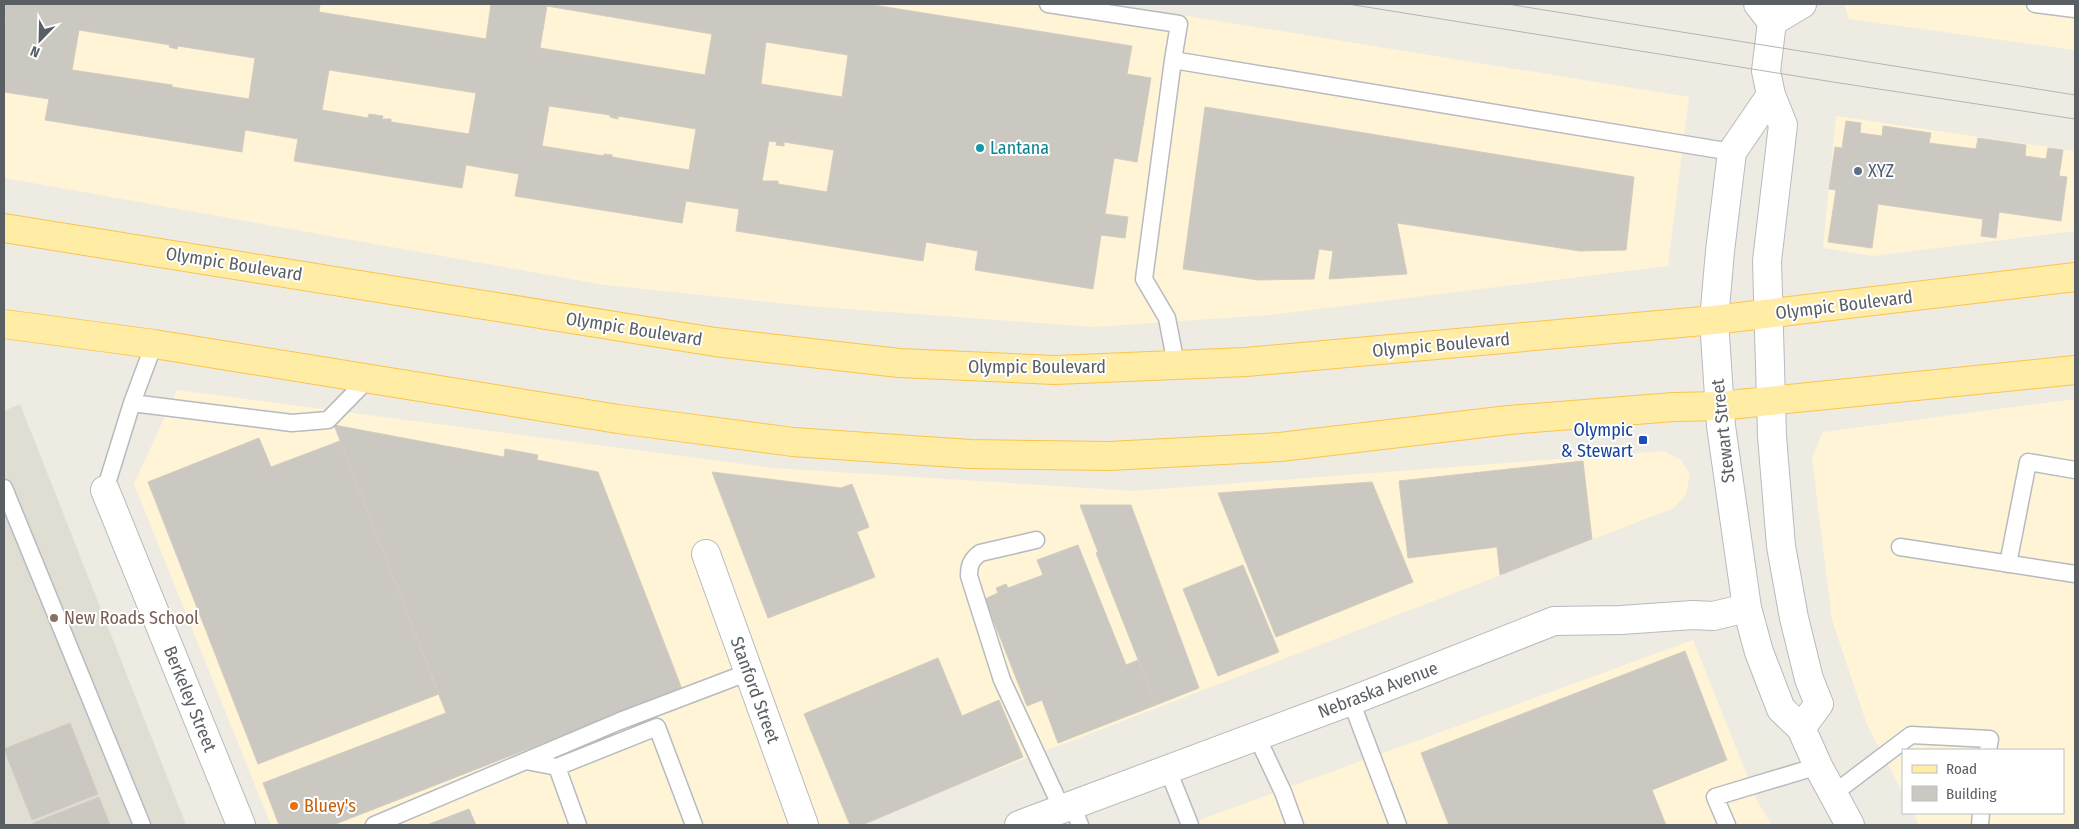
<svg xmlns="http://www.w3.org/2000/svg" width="2079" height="829" viewBox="0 0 2079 829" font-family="'Fira Sans Condensed',sans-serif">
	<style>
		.commercial { fill: #fff4d6 }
		.education { fill: #e0ddd2 }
		.building { fill: #cbc7c1; stroke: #d3ccc0; fill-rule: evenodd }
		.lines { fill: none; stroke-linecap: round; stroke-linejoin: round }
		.service-casing { stroke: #b7babf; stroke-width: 19 }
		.minor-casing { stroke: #b7babf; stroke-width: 30 }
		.tertiary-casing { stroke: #b7babf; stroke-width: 30 }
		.primary-casing { stroke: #fbc44d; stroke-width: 30 }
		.service { stroke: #fff; stroke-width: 16 }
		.minor { stroke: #fff; stroke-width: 28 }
		.tertiary { stroke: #fff; stroke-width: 28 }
		.primary { stroke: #ffeda6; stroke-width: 28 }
		.tram { stroke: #b3b4b5; stroke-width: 1 }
		.culture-dot { fill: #0f9aa8; stroke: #fff; stroke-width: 2 }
		.service-dot { fill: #5c6f8a; stroke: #fff; stroke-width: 2 }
		.transit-dot { fill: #1a4fb4; stroke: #fff; stroke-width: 2 }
		.education-dot { fill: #8d6e63; stroke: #fff; stroke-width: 2 }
		.food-dot { fill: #e8710a; stroke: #fff; stroke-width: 2 }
		.labels { text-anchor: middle; stroke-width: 4; stroke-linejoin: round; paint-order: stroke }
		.culture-label { font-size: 18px; fill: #0d838f; stroke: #fff; text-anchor: start }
		.service-label { font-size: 18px; fill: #4e5e75; stroke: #fff; text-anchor: start }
		.street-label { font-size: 18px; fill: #5a5f64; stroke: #fff }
		.transit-label { font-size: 18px; fill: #164399; stroke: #fff; text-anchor: end }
		.education-label { font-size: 18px; fill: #785e54; stroke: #fff; text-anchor: start }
		.food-label { font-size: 18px; fill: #c56008; stroke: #fff; text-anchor: start }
	</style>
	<rect width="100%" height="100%" fill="#eeebe2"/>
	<path class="commercial" d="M4 4H1113L1689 97 1668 266 1270 315 1094 327 807 306 605 285 4 178Z
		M1844 4H2075V50L1849 19Z
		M1836 116 2075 151V231L1873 256 1823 248Z
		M177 390 773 468 1134 491 1665 451 1681 460 1690 474 1686 494 1674 508 854 825H271L134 484Z
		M2075 399V825H1919L1913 813H2063V750H1903V793L1867 725 1832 620 1812 458 1823 432Z
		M1693 640 1758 803 1772 825H1186Z"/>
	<path class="education" d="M20 404 186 825H4V411Z"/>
	<path class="building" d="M4 4H320L319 12 486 39 491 4H867L1132 46 1127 74 1151 78 1137 162 1114 158 1105 214 1128 217 1125 238 1101 235 1093 289 975 270 978 251 926 242 923 261 736 231 739 209 686 201 682 223 515 196 519 174 466 165 462 188 294 161 298 139 245 130 242 152 45 120 49 99 4 92V33L6 18H4ZM547 6 712 34 705 75 540 48ZM79 30 170 45 169 47 177 49 178 46 255 58 249 99 172 87V85L72 70ZM766 42 848 55 842 97 761 84ZM329 70 476 93 469 134 391 122V119H384L382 120 383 116 369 114 368 118 322 110ZM549 106 610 115V117L618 119V116L696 129 689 170 612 157V155L604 154V156L542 146ZM769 141 777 142 776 145 784 146V142L834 150 827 192 778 184V181H762Z
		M1205 107 1634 177 1626 250 1580 251 1397 223 1407 274 1329 279 1333 251 1319 249 1314 279 1258 280 1183 269Z
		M1846 121 1861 123 1860 133 1882 136 1883 126 1931 133 1929 143 1976 149 1978 138 2026 145 2025 156 2046 159 2048 148 2063 150 2059 176 2067 177 2061 221 1999 212 1996 238 1981 236 1983 219 1878 204 1872 248 1828 242 1836 190 1829 189 1835 147 1842 148Z
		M334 425 504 457 505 449 538 455 537 460 598 472 682 689 333 825H279L263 783 446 713Z
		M259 438 271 467 340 441 439 694 258 764 148 482Z
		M1583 461 1592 539 1500 575 1497 547 1408 558 1399 481Z
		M712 472 841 488 852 484 869 527 857 532 875 577 768 618Z
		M1372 482 1413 582 1276 637 1218 493Z
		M1080 505H1131L1199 688 1156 705 1096 553 1098 552Z
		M1078 545 1126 665 1138 660 1156 705 1058 743 1042 700 1027 706 985 599 998 593 996 588 1006 584 1008 588 1043 575 1037 560Z
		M1243 565 1279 652 1218 676 1183 589Z
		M1685 651 1727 760 1652 790 1666 825H1449L1421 753Z
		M938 658 962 716 999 700 1023 757 862 825H850L804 714Z
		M70 723 98 794 32 820 4 749Z
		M99 797 110 825H34L33 823Z
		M469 809 476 825H427Z"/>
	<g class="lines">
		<defs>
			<path id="service" d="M1048 4 1179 24 1173 60
				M2035 4 2075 9
				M1176 364 1167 318 1144 279 1173 60 1732 152
				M132 403 292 423 328 420 368 379
				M4 488 142 825
				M105 490 132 403 154 344
				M1036 540 980 553C971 560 969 565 969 576L1002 680 1062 809
				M1900 547 2075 574
				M2008 564 2028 462 2075 470
				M1351 701 1398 825
				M1257 737 1283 792 1295 825
				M526 761 557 767 657 727 694 825
				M557 767 578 825
				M1168 770 1190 825
				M1833 794 1911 735 1990 739 1988 750
				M1072 805 1080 825
				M374 825 620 721 749 672
				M1727 825 1715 797 1818 766
				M1980 825 1981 813"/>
			<path id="minor" d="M105 490 241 825
				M706 554 804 825
				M1019 825 1351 701 1554 621 1621 620 1693 615 1713 616 1747 608"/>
			<path id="tertiary" d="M1758 4 1772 22 1766 71 1771 95 1783 125 1767 261 1772 436 1781 546 1794 618 1809 679 1819 704 1801 728
				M1772 22 1802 4
				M1771 95 1732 152 1720 251 1714 320 1721 426 1747 608 1759 652 1781 709 1801 728 1818 766 1850 825"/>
			<path id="primary" d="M4 228 715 342 899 363 1055 370 1246 362 1714 320 2075 277
				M4 324 154 344 618 419 793 442 970 454 1109 456 1280 447 1509 420 1674 407 1719 406 2075 370"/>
		</defs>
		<use href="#service" class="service-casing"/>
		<use href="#minor" class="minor-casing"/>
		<use href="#tertiary" class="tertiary-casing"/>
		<use href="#primary" class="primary-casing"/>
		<use href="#service" class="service"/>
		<use href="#minor" class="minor"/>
		<use href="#tertiary" class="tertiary"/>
		<use href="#primary" class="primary"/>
		<path class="tram" d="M1348 4 1833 82 2075 119
			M1507 4 2075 95"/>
	</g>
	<circle class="culture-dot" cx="980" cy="148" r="5"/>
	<circle class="service-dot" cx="1858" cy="171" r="5"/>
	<rect class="transit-dot" x="1638" y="435" width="10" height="10" rx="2.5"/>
	<circle class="education-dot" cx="54" cy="618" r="5"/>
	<circle class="food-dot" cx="294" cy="806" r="5"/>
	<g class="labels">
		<g class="culture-label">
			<text x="990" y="154">Lantana</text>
		</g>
		<g class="service-label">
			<text x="1868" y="177">XYZ</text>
		</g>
		<g class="street-label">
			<text transform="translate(234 264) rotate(9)" y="6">Olympic Boulevard</text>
			<text transform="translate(1844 305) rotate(-7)" y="6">Olympic Boulevard</text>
			<text transform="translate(634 329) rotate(9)" y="6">Olympic Boulevard</text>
			<text transform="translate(1441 345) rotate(-5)" y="6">Olympic Boulevard</text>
			<text x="1037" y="373">Olympic Boulevard</text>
			<text transform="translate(1723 431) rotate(-96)" y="6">Stewart Street</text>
			<text transform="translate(755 690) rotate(70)" y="6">Stanford Street</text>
			<text transform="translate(1378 690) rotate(-21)" y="6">Nebraska Avenue</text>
			<text transform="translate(190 699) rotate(68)" y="6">Berkeley Street</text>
		</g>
		<g class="transit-label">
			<text x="1633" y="436">Olympic<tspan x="1633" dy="21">&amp; Stewart</tspan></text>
		</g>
		<g class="education-label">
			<text x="64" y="624">New Roads School</text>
		</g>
		<g class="food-label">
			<text x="304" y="812">Bluey's</text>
		</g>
	</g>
	<rect width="2079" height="829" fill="none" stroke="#5a5f64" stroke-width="10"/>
	<rect x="1902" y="749" width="162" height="65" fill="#ffffff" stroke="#bdbfc1"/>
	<rect x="1912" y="765" width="25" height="8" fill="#ffeda6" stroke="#bdbfc1"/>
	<text x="1946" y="774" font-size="15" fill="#5a5f64">Road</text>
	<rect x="1912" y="786" width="25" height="15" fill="#cbc7c1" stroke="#bdbfc1"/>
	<text x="1946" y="799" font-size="15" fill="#5a5f64">Building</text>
	<g transform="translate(40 40) rotate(203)" stroke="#ffffff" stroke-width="4" paint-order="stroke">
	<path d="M0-4L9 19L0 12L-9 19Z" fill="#5a5f64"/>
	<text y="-8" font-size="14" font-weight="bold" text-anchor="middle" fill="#5a5f64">N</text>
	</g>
</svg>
